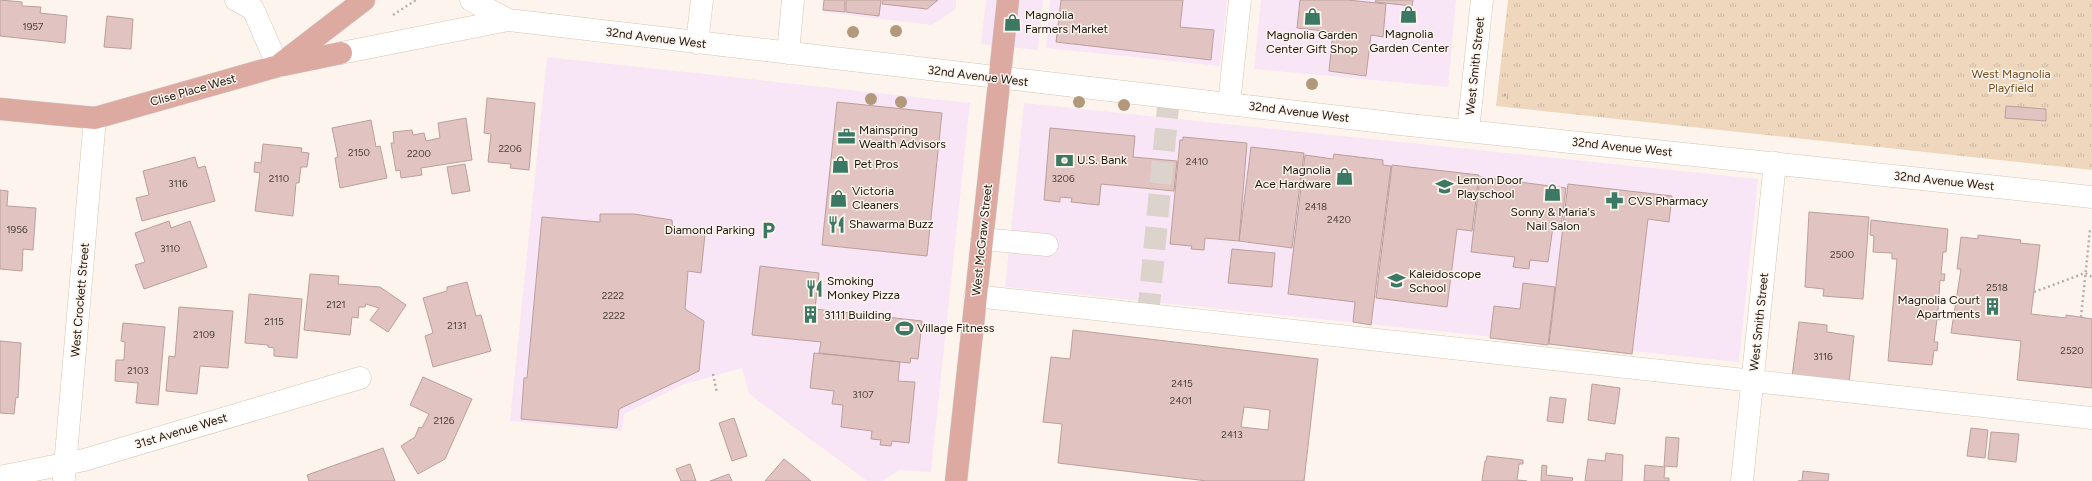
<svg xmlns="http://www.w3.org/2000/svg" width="2092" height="481" viewBox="0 0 2092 481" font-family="Figtree,sans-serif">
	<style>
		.commercial { fill: #f8e6f7 }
		.park { fill: url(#park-tufts) }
		.building { fill: #e1c4c1; stroke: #bb9f9c; fill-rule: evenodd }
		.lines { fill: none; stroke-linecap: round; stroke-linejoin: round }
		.minor-tunnel { stroke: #dbd3cc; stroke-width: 22; stroke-dasharray: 22 11; stroke-linecap: butt }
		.minor-casing { stroke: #d6c4b1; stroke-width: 23 }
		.major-casing { stroke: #d6d5d4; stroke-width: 23 }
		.path { stroke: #b6afa7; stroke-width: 2.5; stroke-dasharray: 2 3; stroke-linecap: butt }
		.minor { stroke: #fff; stroke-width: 22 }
		.major { stroke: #ddaaa1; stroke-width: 22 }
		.tree { fill: #b2997b }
		.labels { text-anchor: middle; stroke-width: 3; stroke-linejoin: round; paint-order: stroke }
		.number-label { font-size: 10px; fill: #4c413b }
		.poi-label { font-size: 12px; fill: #1b150e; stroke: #fdf5ed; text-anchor: start }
		.street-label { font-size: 12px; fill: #1b150e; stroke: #fdf5ed }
		.park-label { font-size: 12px; fill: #744d1e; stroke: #fdf5ed }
	</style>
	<defs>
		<pattern id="park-tufts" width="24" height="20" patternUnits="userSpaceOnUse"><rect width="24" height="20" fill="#efd7be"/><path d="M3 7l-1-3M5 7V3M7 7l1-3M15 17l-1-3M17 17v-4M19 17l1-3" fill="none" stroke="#ccb8a2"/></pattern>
	</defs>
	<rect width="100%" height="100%" fill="#fdf5ed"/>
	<path class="commercial" d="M824 0H956V9L932 25 822 12Z
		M986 0H1043L1038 50 981 44Z
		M1050 0H1227L1220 66 1046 48Z
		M1261 0H1456L1448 87 1254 69Z
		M547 57 970 103 931 472 899 470 882 481H867L749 394 742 368 682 385 624 414 622 431 510 421Z
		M1024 103 1758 179 1739 362 1005 287Z"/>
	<path class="park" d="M1508 0H2092V170L1496 106Z"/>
	<path class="building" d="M0 0 22 2V6L41 7 40 13 67 16 65 43 0 36Z
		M824 0H845V12L823 10Z
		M846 0H881L879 16 846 12Z
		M883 0H938L927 9 882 4Z
		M1061 0H1183L1180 27 1214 30 1211 60 1056 42Z
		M1300 0H1348L1386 4 1383 37 1371 35 1366 76 1329 71 1333 32 1297 28Z
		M1376 0H1413L1412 6 1375 2Z
		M107 16 133 19 131 49 104 47Z
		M487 98 535 103 529 170 510 168 511 164 488 162 491 134 484 133Z
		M837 102 942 113 927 256 822 245Z
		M2006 106 2046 109V121L2005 118Z
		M466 118 472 160 421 168 422 175 401 178 400 170 396 171 391 143H394L393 132 412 130 413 135 424 133 426 141 440 138 438 123Z
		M371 120 376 147 380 146 387 178 340 188 335 158 338 157 332 128Z
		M1050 128 1135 136 1133 157 1177 161 1174 191 1101 184 1099 205 1071 202 1072 198 1060 197V202L1044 200Z
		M1183 137 1247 143 1239 241 1205 238 1204 250 1191 249 1192 246 1170 244 1180 140H1183Z
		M263 144 302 148 301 152 309 153 307 167H301L299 183H296L293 216 255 211 260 173 254 172 255 162 261 163Z
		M1251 147 1304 153 1292 248 1239 241Z
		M1334 154 1383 160V165L1391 166 1371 325 1353 322 1355 302 1288 294 1305 155 1333 159Z
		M195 157 198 168 205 166 215 201 142 221 136 198 149 195 143 171Z
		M465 164 470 191 452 194 447 167Z
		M1392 165 1479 175 1472 231 1457 229 1447 307 1376 298Z
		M1480 177 1566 188 1561 227H1553L1548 262 1530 260 1529 269 1513 267 1515 257 1471 252Z
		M1568 184 1672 196 1669 222 1648 219 1632 354 1549 344Z
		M0 190 8 191 7 206 36 208 33 250 23 249 22 271 0 269Z
		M1809 212 1869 217 1863 299 1823 296 1824 289 1805 287Z
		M600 214H634L672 220 673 231 705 234 701 273 688 271 685 309 704 321 699 371 619 409 617 428 521 419 524 378H527L542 217 600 222Z
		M1871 220 1948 229 1946 252H1943L1941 274H1945L1944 281 1940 280 1938 311 1940 312V320L1937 319 1934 342H1938L1937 351 1934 350 1932 365 1888 361 1897 259H1892V253L1873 252 1874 236 1870 235Z
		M169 221 171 228 190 221 207 267 144 289 135 265 145 262 135 233Z
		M1978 235 2021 240 2020 243 2040 245 2031 314 2066 318V315L2092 319V388L2017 380 2021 341 1951 333 1961 269H1957L1961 237 1978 239Z
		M1232 249 1275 253 1272 287 1228 283Z
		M760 266 819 273 815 309 922 321 918 359 911 358 910 363 819 353 821 342 752 335Z
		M310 274 339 276 338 284 380 287 406 305 388 332 370 320 379 308 366 304 365 307H359L358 318 352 317 350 335 304 330Z
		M467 282 476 316 481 315 491 351 433 367 425 336 433 333 423 298 447 291V287Z
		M1523 283 1555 287 1548 345 1490 338 1494 306 1520 309Z
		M249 294 302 299 297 358 274 356V348L268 347V345L245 343Z
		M179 307 233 311 228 368 200 366 197 394 166 391 169 356 175 357Z
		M1799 322 1827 325V332L1854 336 1849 383 1792 377Z
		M123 323 165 327 158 405 136 403 138 383 115 381 116 360H124L125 342 121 341Z
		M1073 330 1318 359 1304 481H1207L1058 463 1062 424 1043 422 1051 357 1070 359ZM1244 407 1270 410 1268 430 1241 427Z
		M0 341 21 343 18 398 16 397 14 414 0 413Z
		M814 353 900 362 898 381 915 382 909 443 892 441 891 446 880 445 881 440 871 439 872 431 841 427 843 405 832 404 834 391 810 388Z
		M423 377 472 399 445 459 418 474 401 446 415 437 419 427 422 428 429 414 410 405Z
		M1592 384 1620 388 1615 424 1588 420Z
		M1550 397 1566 399 1563 423 1547 421Z
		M734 418 747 456 732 461 719 423Z
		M1971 428 1988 430 1985 458 1967 456Z
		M1991 432 2019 434 2016 462 1988 459Z
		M1666 437 1679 438 1677 467 1664 466Z
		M383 448 395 481H309L307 475Z
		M1606 453 1623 455 1622 481H1585L1588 459 1605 461Z
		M1487 456 1523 460V464H1519L1517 480 1527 481H1482L1485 461H1486Z
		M784 459 811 481H765Z
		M690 464 696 481H681L676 469Z
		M1542 465 1547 466 1546 475 1573 478 1572 481H1541Z
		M1645 465 1665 467 1664 478H1669V481H1644Z
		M1803 471 1829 474 1828 481H1798H1802Z
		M729 474 732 481H710Z"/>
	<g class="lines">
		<path class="minor-tunnel" d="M1148 315 1169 97"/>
		<defs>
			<path id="minor" d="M236 0 253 9 278 66
				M471 0 508 20
				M697 43 702 0
				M341 53 508 20 1400 124 2092 197
				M788 53 793 0
				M1229 104 1240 0
				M1468 131 1482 0
				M982 239 1047 245
				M975 296 2092 418
				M0 477 84 460 360 378
				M64 478 95 118
				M1742 481 1775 163"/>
			<path id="major" d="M283 65 341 53
				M0 109 95 118 278 66 364 0
				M956 481 1008 0"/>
		</defs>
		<use href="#minor" class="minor-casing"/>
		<use href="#major" class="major-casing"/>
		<path class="path" d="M393 15 416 0
			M1505 94V97L1508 98
			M2034 292 2085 273 2092 277
			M2081 317 2090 230
			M713 374 717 393"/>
		<use href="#minor" class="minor"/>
		<use href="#major" class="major"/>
	</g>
	<g class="tree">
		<circle cx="896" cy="31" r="6"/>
		<circle cx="853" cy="32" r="6"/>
		<circle cx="1312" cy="84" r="6"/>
		<circle cx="871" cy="99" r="6"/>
		<circle cx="901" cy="102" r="6"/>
		<circle cx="1079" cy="102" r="6"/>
		<circle cx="1124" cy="105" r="6"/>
	</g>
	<defs>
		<symbol id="shop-bare" viewBox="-9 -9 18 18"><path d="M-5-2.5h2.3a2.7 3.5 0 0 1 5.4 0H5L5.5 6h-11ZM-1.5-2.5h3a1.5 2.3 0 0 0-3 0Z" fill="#3c7964" stroke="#fdf5ed" stroke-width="2.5" paint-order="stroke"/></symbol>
		<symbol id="office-bare" viewBox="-9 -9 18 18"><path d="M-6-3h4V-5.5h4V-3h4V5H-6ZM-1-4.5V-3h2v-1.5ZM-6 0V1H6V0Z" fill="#3c7964" stroke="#fdf5ed" stroke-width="2.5" paint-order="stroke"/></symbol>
		<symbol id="bank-bare" viewBox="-9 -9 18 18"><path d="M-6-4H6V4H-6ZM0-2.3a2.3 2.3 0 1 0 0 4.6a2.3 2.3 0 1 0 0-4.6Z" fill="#3c7964" stroke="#fdf5ed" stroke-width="2.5" paint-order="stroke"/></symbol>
		<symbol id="school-bare" viewBox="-9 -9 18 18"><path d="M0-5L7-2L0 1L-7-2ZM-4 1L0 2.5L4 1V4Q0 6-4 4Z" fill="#3c7964" stroke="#fdf5ed" stroke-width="2.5" paint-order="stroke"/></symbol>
		<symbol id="pharmacy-bare" viewBox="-9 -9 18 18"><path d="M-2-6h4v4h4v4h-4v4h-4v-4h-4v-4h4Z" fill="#3c7964" stroke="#fdf5ed" stroke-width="2.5" paint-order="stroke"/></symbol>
		<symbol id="restaurant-bare" viewBox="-9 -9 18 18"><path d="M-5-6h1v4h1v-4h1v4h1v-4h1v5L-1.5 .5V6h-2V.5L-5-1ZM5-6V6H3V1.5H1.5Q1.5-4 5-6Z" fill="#3c7964" stroke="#fdf5ed" stroke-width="2.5" paint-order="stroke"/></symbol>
		<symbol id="parking-bare" viewBox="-9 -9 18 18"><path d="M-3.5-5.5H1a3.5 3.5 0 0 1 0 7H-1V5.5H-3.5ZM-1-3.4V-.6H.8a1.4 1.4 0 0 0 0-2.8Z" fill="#3c7964" stroke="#fdf5ed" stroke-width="2.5" paint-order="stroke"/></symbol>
		<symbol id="building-bare" viewBox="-9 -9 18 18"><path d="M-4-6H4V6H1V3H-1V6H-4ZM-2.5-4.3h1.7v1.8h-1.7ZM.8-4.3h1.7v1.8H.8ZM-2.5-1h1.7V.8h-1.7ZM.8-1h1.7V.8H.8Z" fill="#3c7964" stroke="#fdf5ed" stroke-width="2.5" paint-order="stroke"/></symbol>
		<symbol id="stadium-bare" viewBox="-9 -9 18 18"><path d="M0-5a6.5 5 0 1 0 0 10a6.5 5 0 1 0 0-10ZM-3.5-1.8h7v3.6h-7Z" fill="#3c7964" stroke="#fdf5ed" stroke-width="2.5" paint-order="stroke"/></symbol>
	</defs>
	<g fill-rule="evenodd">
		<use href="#shop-bare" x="1396" y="2" width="25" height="25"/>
		<use href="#shop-bare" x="1300" y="4" width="25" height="25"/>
		<use href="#shop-bare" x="1000" y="10" width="25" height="25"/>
		<use href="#office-bare" x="834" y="124" width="25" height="25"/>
		<use href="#bank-bare" x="1052" y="148" width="25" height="25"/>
		<use href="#shop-bare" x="828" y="152" width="25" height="25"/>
		<use href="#shop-bare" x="1332" y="164" width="25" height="25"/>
		<use href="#school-bare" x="1432" y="174" width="25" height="25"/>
		<use href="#shop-bare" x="1540" y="180" width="25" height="25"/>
		<use href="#shop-bare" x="826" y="186" width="25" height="25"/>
		<use href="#pharmacy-bare" x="1602" y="188" width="25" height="25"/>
		<use href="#restaurant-bare" x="824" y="212" width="25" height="25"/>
		<use href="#parking-bare" x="756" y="218" width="25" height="25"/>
		<use href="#school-bare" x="1384" y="268" width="25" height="25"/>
		<use href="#restaurant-bare" x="802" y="276" width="25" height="25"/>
		<use href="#building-bare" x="1980" y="294" width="25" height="25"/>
		<use href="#building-bare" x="798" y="302" width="25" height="25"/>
		<use href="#stadium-bare" x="892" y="316" width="25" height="25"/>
	</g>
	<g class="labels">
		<g class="number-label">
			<text x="33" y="30">1957</text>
			<text x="510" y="152">2206</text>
			<text x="359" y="156">2150</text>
			<text x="419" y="157">2200</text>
			<text x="1197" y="165">2410</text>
			<text x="279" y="182">2110</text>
			<text x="1063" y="182">3206</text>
			<text x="178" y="187">3116</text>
			<text x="1316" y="210">2418</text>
			<text x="1339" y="223">2420</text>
			<text x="17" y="233">1956</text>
			<text x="170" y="252">3110</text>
			<text x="1842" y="258">2500</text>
			<text x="1997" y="291">2518</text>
			<text x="613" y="299">2222</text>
			<text x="336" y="308">2121</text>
			<text x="614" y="319">2222</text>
			<text x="274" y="325">2115</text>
			<text x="457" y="329">2131</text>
			<text x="204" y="338">2109</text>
			<text x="2072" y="354">2520</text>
			<text x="1823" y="360">3116</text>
			<text x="138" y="374">2103</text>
			<text x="1182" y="387">2415</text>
			<text x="863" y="398">3107</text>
			<text x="1181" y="404">2401</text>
			<text x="444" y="424">2126</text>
			<text x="1232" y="438">2413</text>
		</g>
		<g class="poi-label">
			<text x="1025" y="19">Magnolia<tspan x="1025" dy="14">Farmers Market</tspan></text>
			<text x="1409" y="38" text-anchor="middle">Magnolia<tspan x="1409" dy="14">Garden Center</tspan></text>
			<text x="1312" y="39" text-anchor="middle">Magnolia Garden<tspan x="1312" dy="14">Center Gift Shop</tspan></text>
			<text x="859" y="134">Mainspring<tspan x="859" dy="14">Wealth Advisors</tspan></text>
			<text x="1077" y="164">U.S. Bank</text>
			<text x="854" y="168">Pet Pros</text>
			<text x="1331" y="174" text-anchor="end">Magnolia<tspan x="1331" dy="14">Ace Hardware</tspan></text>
			<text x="1457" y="184">Lemon Door<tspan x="1457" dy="14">Playschool</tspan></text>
			<text x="852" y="195">Victoria<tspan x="852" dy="14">Cleaners</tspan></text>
			<text x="1628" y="205">CVS Pharmacy</text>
			<text x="1553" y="216" text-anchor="middle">Sonny &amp; Maria's<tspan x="1553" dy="14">Nail Salon</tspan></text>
			<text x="849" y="228">Shawarma Buzz</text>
			<text x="755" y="234" text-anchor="end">Diamond Parking</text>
			<text x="1409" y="278">Kaleidoscope<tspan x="1409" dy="14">School</tspan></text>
			<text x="827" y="285">Smoking<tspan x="827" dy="14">Monkey Pizza</tspan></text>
			<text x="1980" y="304" text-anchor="end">Magnolia Court<tspan x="1980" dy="14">Apartments</tspan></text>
			<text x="824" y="319">3111 Building</text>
			<text x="917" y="332">Village Fitness</text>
		</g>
		<g class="street-label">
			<text transform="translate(656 38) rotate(7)" y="4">32nd Avenue West</text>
			<text transform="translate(1475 66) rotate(-84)" y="4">West Smith Street</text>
			<text transform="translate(978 76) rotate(7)" y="4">32nd Avenue West</text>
			<text transform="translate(193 90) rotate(-16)" y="4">Clise Place West</text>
			<text transform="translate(1299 112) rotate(7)" y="4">32nd Avenue West</text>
			<text transform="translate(1622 147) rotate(6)" y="4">32nd Avenue West</text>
			<text transform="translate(1944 181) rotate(6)" y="4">32nd Avenue West</text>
			<text transform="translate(982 240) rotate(-84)" y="4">West McGraw Street</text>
			<text transform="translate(80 300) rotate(-85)" y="4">West Crockett Street</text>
			<text transform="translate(1759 322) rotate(-84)" y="4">West Smith Street</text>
			<text transform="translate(181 431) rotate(-17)" y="4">31st Avenue West</text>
		</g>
		<g class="park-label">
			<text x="2011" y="78">West Magnolia<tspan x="2011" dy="14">Playfield</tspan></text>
		</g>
	</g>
</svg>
